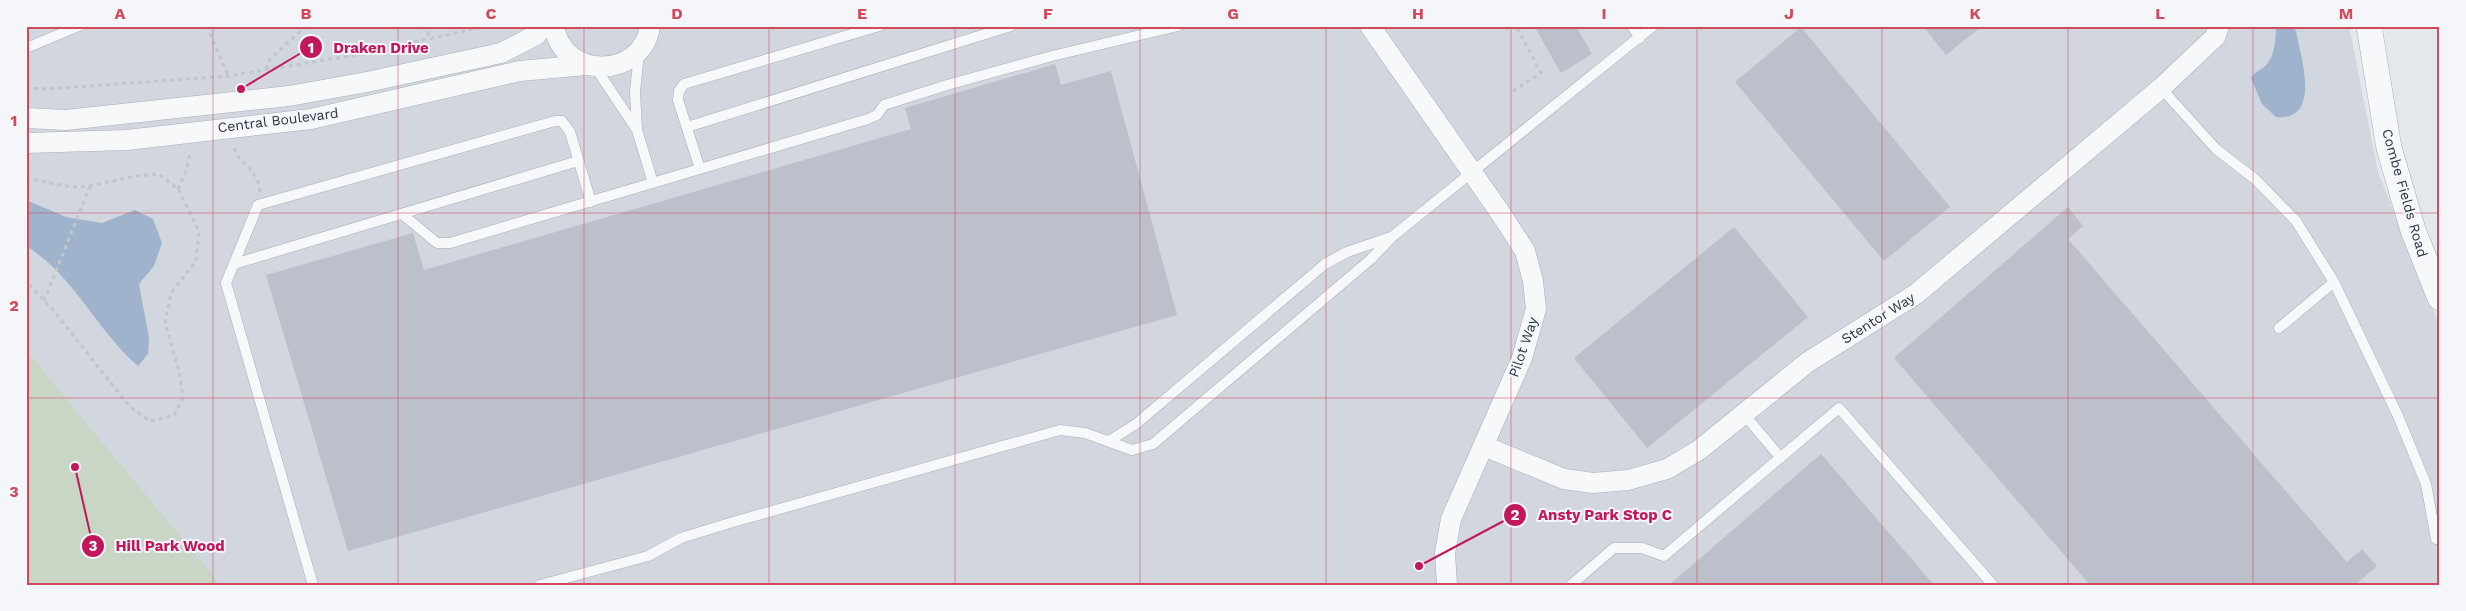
<svg xmlns="http://www.w3.org/2000/svg" width="2466" height="611" viewBox="0 0 2466 611" font-family="'Work Sans',sans-serif">
	<style>
		.built { fill: #d2d6de }
		.green { fill: #c9d6c5 }
		.water { fill: #9fb4cc }
		.building { fill: #bbc0ca }
		.lines { fill: none; stroke-linecap: round; stroke-linejoin: round }
		.service-casing { stroke: #a9aeb7; stroke-width: 11 }
		.minor-casing { stroke: #a9aeb7; stroke-width: 21 }
		.tertiary-casing { stroke: #a9aeb7; stroke-width: 26 }
		.path { stroke: #c2c5cb; stroke-width: 3; stroke-dasharray: 4 4; stroke-linecap: butt }
		.service { stroke: #f7f8fa; stroke-width: 10 }
		.minor { stroke: #f7f8fa; stroke-width: 20 }
		.tertiary { stroke: #f7f8fa; stroke-width: 25 }
		.grid { fill: none; stroke: #d1495b; stroke-width: 1; stroke-opacity: 0.55 }
		.labels { text-anchor: middle; stroke-width: 4; stroke-linejoin: round; paint-order: stroke }
		.street-label { font-size: 14px; fill: #2b3445; stroke: #f4f6f9 }
		.leader { fill: none; stroke: #c2185b; stroke-width: 2 }
		.callout-dot { fill: #c2185b; stroke: #f4f6f9; stroke-width: 2 }
		.mark-label { font-size: 15px; text-anchor: middle; font-weight: bold; fill: #fff }
		.callout-label { font-size: 15px; text-anchor: middle; font-weight: bold; fill: #c2185b; stroke: #f4f6f9; stroke-width: 4; stroke-linejoin: round; paint-order: stroke }
		.neatline { fill: none; stroke: #d1495b; stroke-width: 2 }
		.grid-label { font-size: 16px; text-anchor: middle; font-weight: bold; fill: #d1495b }
	</style>
	<rect width="100%" height="100%" fill="#e4e7ec"/>
	<path class="built" d="M26 26H2349L2378 172 2440 327V585H221L26 350Z"/>
	<path class="green" d="M26 350 221 585H26Z"/>
	<path class="water" d="M2276 26H2293L2296 31C2301 58 2322 121 2276 117L2262 104 2251 78C2255 72 2258 71 2263 68 2275 59 2276 39 2276 26Z
		M26 200 66 217 102 223 135 210 153 219 162 243 154 266 139 284 149 338 148 354 138 366C96 330 74 275 26 246Z"/>
	<path class="building" d="M1534 26H1576L1592 54 1561 73Z
		M1923 26H1982L1946 55Z
		M1801 27 1950 207 1884 261 1735 82Z
		M1055 64 1061 85 1111 71 1177 315 348 551 266 275 413 233 424 270 911 129 905 108Z
		M2068 207 2083 226 2068 239 2347 562 2362 549 2377 566 2355 585H2090L1894 358Z
		M1734 227 1808 317 1647 448 1574 358Z
		M1821 454 1934 585H1669Z"/>
	<g class="lines">
		<defs>
			<path id="service" d="M1632 26 1640 38
				M26 48 79 26
				M595 67 637 130 635 92 639 53
				M2161 88 2216 149 2256 180 2296 221 2334 282 2398 416 2426 484 2436 539
				M687 127 1011 26
				M637 130 653 183
				M700 169 678 100 679 91 684 84 879 26
				M402 214 437 243H450L868 119 877 115 884 105 947 85 1052 56 1178 26
				M234 264 578 161
				M2279 328 2334 282
				M1743 413 1780 457
				M1109 441 1136 424 1325 264 1347 252 1391 237
				M313 585 226 283 258 205 555 121H562L570 132 591 202
				M540 585 648 556 681 538 733 522 1060 430 1085 433 1132 450 1153 444 1371 259 1393 236 1653 26
				M1571 585 1614 548H1642L1664 556 1839 408 1993 585"/>
			<path id="minor" d="M554 26C563 81 643 79 650 26
				M1370 26 1499 211 1525 251 1533 281 1536 309 1522 358 1451 519 1445 553 1447 585
				M26 118 66 120 289 96 367 82 501 53 536 35 543 26
				M26 143 127 140 311 119 520 71 586 65
				M1484 446 1564 479 1593 483 1628 480 1667 469 1699 450 1808 362 1916 294 2161 88 2215 37 2219 26"/>
			<path id="tertiary" d="M2369 26 2389 148 2413 230 2440 298"/>
		</defs>
		<use href="#service" class="service-casing"/>
		<use href="#minor" class="minor-casing"/>
		<use href="#tertiary" class="tertiary-casing"/>
		<path class="path" d="M207 26 228 76
			M422 26 432 39
			M266 69 270 59 306 26
			M26 88 47 89 228 76 361 54 487 26
			M1513 91 1541 73 1516 26
			M234 148C243 169 257 167 260 192
			M26 178 71 187 90 186 135 176 159 174 178 189 199 231 196 261 171 293 165 323 179 371 183 398 174 415 150 421 130 407 54 311 26 281
			M178 189 186 171 190 153
			M44 301 90 186"/>
		<use href="#service" class="service"/>
		<use href="#minor" class="minor"/>
		<use href="#tertiary" class="tertiary"/>
	</g>
	<path class="grid" d="M213 26V585M398 26V585M584 26V585M769 26V585M955 26V585M1140 26V585M1326 26V585M1511 26V585M1697 26V585M1882 26V585M2068 26V585M2253 26V585M26 213H2440M26 398H2440"/>
	<g class="labels">
		<g class="street-label">
			<text transform="translate(278 120) rotate(-7)" y="5">Central Boulevard</text>
			<text transform="translate(2405 193) rotate(74)" y="5">Combe Fields Road</text>
			<text transform="translate(1878 318) rotate(-32)" y="5">Stentor Way</text>
			<text transform="translate(1523 347) rotate(-71)" y="5">Pilot Way</text>
		</g>
	</g>
	<path class="leader" d="M241 89L311 47M1419 566L1515 515M75 467L93 546"/>
	<g class="callout-dot">
		<circle cx="241" cy="89" r="5"/>
		<circle cx="1419" cy="566" r="5"/>
		<circle cx="75" cy="467" r="5"/>
		<circle cx="311" cy="47" r="12"/>
		<circle cx="1515" cy="515" r="12"/>
		<circle cx="93" cy="546" r="12"/>
	</g>
	<g class="mark-label">
		<text x="311" y="53">1</text>
		<text x="1515" y="520">2</text>
		<text x="93" y="551">3</text>
	</g>
	<g class="callout-label">
		<text x="381" y="53">Draken Drive</text>
		<text x="1605" y="520">Ansty Park Stop C</text>
		<text x="170" y="551">Hill Park Wood</text>
	</g>
	<rect width="2466" height="611" fill="none" stroke="#f4f6f9" stroke-width="55"/>
	<rect x="28" y="28" width="2410" height="556" class="neatline"/>
	<g class="grid-label">
		<text x="120" y="19">A</text>
		<text x="306" y="19">B</text>
		<text x="491" y="19">C</text>
		<text x="677" y="19">D</text>
		<text x="862" y="19">E</text>
		<text x="1048" y="19">F</text>
		<text x="1233" y="19">G</text>
		<text x="1418" y="19">H</text>
		<text x="1604" y="19">I</text>
		<text x="1789" y="19">J</text>
		<text x="1975" y="19">K</text>
		<text x="2160" y="19">L</text>
		<text x="2346" y="19">M</text>
		<text x="14" y="126">1</text>
		<text x="14" y="311">2</text>
		<text x="14" y="497">3</text>
	</g>
</svg>
